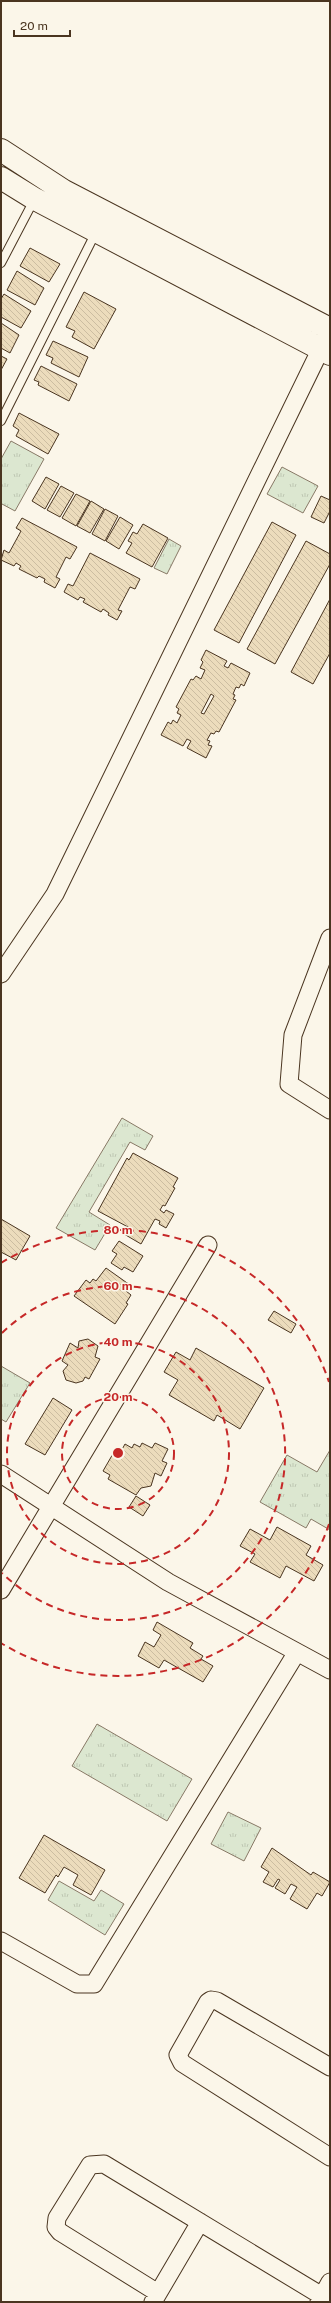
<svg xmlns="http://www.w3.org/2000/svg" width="331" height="2303" viewBox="0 0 331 2303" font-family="'Public Sans',sans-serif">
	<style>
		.grass { fill: url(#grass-tufts); stroke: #887966 }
		.building { fill: url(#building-back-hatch); stroke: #4a3520; fill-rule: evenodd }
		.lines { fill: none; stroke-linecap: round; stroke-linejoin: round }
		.lane-casing { stroke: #4a3520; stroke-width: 10 }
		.street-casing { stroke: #4a3520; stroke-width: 19 }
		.secondary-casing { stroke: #4a3520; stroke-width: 24 }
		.lane { stroke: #fbf6e9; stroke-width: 8 }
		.street { stroke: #fbf6e9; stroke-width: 17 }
		.secondary { stroke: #fbf6e9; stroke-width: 22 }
		.ring { fill: none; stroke: #c62828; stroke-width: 2; stroke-dasharray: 7 5 }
		.centre { fill: #c62828; stroke: #fbf6e9; stroke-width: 2 }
		.ring-label { font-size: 12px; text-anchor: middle; font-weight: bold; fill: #c62828; stroke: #fbf6e9; stroke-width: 3; stroke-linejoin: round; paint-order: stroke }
	</style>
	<defs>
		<pattern id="grass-tufts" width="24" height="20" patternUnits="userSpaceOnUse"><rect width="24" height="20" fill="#dce7d0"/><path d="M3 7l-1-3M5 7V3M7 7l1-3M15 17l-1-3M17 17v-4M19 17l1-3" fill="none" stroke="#bec7b2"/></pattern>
		<pattern id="building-back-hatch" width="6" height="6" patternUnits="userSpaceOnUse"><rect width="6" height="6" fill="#ecdcbc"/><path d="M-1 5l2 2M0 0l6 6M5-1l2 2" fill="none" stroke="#ccbda1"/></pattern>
	</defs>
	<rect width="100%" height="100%" fill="#fbf6e9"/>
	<path class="grass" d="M11 441 44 459 15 511 2 504 1 505V459Z
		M282 467 318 486 303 513 267 494Z
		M169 539 181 546 167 574 154 568Z
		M122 1118 153 1136 145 1150 130 1142 89 1212 110 1225 95 1250 56 1228Z
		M1 1366 30 1383 6 1422 1 1419Z
		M330 1450V1530L311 1519 306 1528 260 1502 287 1455 317 1472Z
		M97 1724 192 1779 167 1821 72 1766Z
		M228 1812 261 1828 244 1861 211 1844Z
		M59 1881 94 1901 101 1890 124 1904 105 1935 48 1900Z"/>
	<path class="building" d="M30 248 60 264 49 282 20 266Z
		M17 271 44 288 35 305 7 290Z
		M84 292 116 309 94 349 72 337 75 331 66 327Z
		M4 294 31 311 21 328 1 317V299Z
		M1 323 19 335 10 353 1 348Z
		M53 341 88 357 79 377 51 363 53 358 46 355Z
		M1 356 7 359 1 370Z
		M41 366 77 384 69 401 38 385 39 382 34 380Z
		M19 413 59 434 48 454 16 436 19 430 13 426Z
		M46 477 59 484 45 509 32 501Z
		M61 486 74 493 60 517 47 510Z
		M76 494 90 501 76 526 62 518Z
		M321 496 330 500V511L324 523 311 517Z
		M91 501 104 509 90 533 77 526Z
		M105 509 118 516 105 541 92 534Z
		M120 517 133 525 119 549 106 541Z
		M22 518 77 547 70 559 66 557 56 577 60 579 55 588 44 582 45 579 39 576 37 578 19 569 21 566 16 563 14 566 1 560 4 550 9 553 21 531 16 528Z
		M272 522 296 535 239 643 214 630Z
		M143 524 168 538 152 567 126 553 132 543 128 541 133 532 137 534Z
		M306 541 330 554V564L275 664 247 649Z
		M90 553 140 579 135 589 130 587 118 610 122 611 117 620 108 615 109 613 103 609 101 612 83 602 85 599 80 597 78 600 64 592 68 584 73 586Z
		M330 599V653L313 684 291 672Z
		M206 650 227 661 224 666 228 668 231 663 250 673 244 686 241 684 239 688 236 687 233 694 235 695 233 699 236 700 219 732 216 731 214 734 211 733 207 740 210 741 208 745 212 746 206 758 187 748 191 741 187 739 183 746 161 735 168 722 171 724 173 720 177 723 181 715 177 713 179 709 176 707 191 679 193 680 196 676 201 679 205 670 200 668 203 662 201 660ZM211 694 214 696 204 714 201 713Z
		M133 1153 178 1178 173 1187 175 1188 165 1206 163 1205 160 1210 164 1213 166 1210 174 1214 166 1228 159 1224 160 1221 155 1219 141 1244 124 1234 128 1227 98 1211 127 1158 129 1160Z
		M1 1219 30 1236 16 1260 1 1252Z
		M119 1241 143 1256 133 1272 124 1267 122 1270 111 1263 117 1254 112 1251Z
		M106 1268 130 1285 126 1291 131 1295 126 1303 128 1304 115 1324 74 1296 86 1280 90 1283 93 1279 96 1281Z
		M274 1311 296 1324 291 1333 268 1320Z
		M88 1339 98 1346 95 1357 100 1359 89 1379 85 1377 83 1381 76 1383 66 1380 63 1371 68 1365 62 1361 70 1343 78 1348 79 1341Z
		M196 1348 264 1388 240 1429 217 1415 214 1421 169 1395 178 1380 164 1372 176 1352 190 1360Z
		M53 1398 72 1410 45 1455 25 1444Z
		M142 1443 152 1448 155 1443 168 1449 162 1461 167 1463 161 1476 155 1473 151 1486 141 1488 136 1495 108 1479 110 1475 103 1471 114 1452 119 1455 125 1444 132 1448 134 1444 140 1447Z
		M136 1496 150 1505 143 1516 129 1507Z
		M277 1527 311 1546 306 1555 323 1565 314 1581 286 1566 280 1578 250 1562 255 1554 240 1546 250 1529 270 1540Z
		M157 1622 193 1643 190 1648 203 1656 201 1659 213 1666 203 1682 164 1660 159 1668 138 1656 145 1642 154 1647 161 1635 153 1630Z
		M44 1835 105 1870 91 1895 73 1885 78 1875 64 1867 58 1877 56 1875 45 1893 19 1878Z
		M272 1848 311 1875 313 1872 330 1882 322 1896 317 1893 307 1909 290 1899 297 1887 291 1884 285 1894 275 1888 280 1880 278 1879 273 1887 263 1882 269 1872 261 1867Z"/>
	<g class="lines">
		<defs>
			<path id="lane" d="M1 263 34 200
				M1 421 96 232"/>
			<path id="street" d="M330 938 293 1035 289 1084 330 1110
				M1 974 55 894 330 330
				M1 1474 168 1582 330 1670
				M1 1590 208 1245
				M1 1941 77 1984H94L297 1652
				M330 2067 217 2001 211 2000 208 2002 178 2055 182 2063 330 2157
				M158 2293 60 2232 56 2227 57 2218 90 2165 104 2164 322 2296
				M153 2302 200 2222
				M319 2302 330 2282"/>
			<path id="secondary" d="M1 150 64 191 330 329
				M1 178 35 199 330 354"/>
		</defs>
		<use href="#lane" class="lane-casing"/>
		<use href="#street" class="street-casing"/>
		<use href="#secondary" class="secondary-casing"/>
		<use href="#lane" class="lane"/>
		<use href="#street" class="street"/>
		<use href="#secondary" class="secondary"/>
	</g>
	<g class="ring">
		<circle cx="118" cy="1453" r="56"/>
		<circle cx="118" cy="1453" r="111"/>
		<path d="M2 1333A167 167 0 1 1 2 1573"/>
		<path d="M329 1524A223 223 0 0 1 1 1643M1 1263A223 223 0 0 1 329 1382"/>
	</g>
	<circle cx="118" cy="1453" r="6" class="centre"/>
	<g class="ring-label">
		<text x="118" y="1234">80 m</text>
		<text x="118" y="1290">60 m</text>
		<text x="118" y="1346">40 m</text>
		<text x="118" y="1401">20 m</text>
	</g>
	<rect width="331" height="2303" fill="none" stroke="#4a3520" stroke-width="4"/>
	<path d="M14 30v6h56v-6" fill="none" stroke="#4a3520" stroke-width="2"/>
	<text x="20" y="30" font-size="12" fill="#4a3520" stroke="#fbf6e9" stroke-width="3" paint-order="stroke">20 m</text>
</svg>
